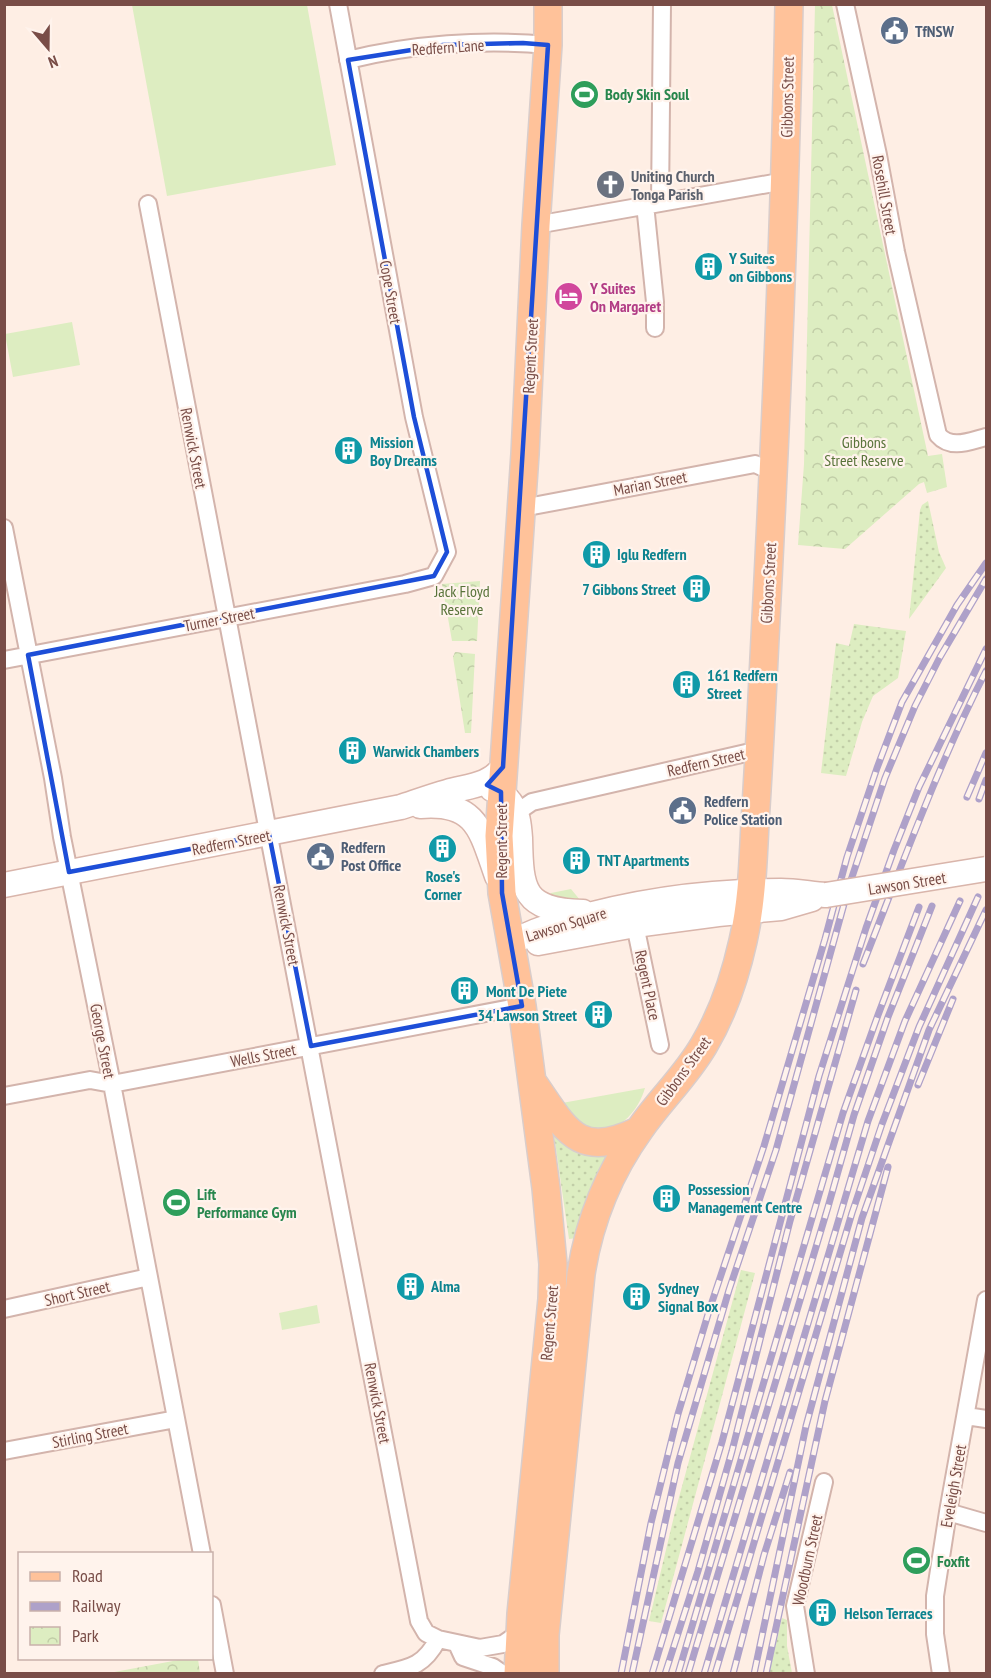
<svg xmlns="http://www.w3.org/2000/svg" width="991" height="1678" viewBox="0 0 991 1678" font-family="'PT Sans Narrow',sans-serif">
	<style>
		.grass { fill: url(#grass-dots) }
		.park { fill: url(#park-crowns) }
		.garden { fill: #ddedc1 }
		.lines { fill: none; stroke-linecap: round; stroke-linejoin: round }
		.street-casing { stroke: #d3b4ac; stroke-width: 20 }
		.secondary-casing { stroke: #d9b5ab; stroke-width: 27 }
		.primary-casing { stroke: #d9cdcb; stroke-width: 30 }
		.street { stroke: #fff; stroke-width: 16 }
		.secondary { stroke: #fff; stroke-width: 24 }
		.primary { stroke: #ffc29a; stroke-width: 27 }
		.rail-casing { stroke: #aea1c9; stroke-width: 7 }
		.rail { stroke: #fff3ec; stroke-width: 4.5; stroke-dasharray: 14; stroke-linecap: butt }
		.secondary-bridge-casing { stroke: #d9b5ab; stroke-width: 27; stroke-linecap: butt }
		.secondary-bridge { stroke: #fff; stroke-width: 24 }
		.marked { fill: none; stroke: #1d4ed8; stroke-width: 4.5; stroke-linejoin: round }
		.labels { text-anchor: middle; stroke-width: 4.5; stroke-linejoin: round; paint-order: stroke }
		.service-label { font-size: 16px; font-weight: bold; fill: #4e5e75; stroke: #fff3ec; text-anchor: start }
		.street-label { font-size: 16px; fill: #794d47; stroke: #fff3ec }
		.leisure-label { font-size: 16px; font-weight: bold; fill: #27864d; stroke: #fff3ec; text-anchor: start }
		.worship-label { font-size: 16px; font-weight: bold; fill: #5b616d; stroke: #fff3ec; text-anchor: start }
		.culture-label { font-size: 16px; font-weight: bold; fill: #0d838f; stroke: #fff3ec; text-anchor: start }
		.hotel-label { font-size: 16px; font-weight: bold; fill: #b23c85; stroke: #fff3ec; text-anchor: start }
		.park-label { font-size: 16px; fill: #587339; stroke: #fff3ec }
	</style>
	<defs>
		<pattern id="grass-dots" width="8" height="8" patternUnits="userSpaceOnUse" patternTransform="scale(1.5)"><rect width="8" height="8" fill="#ddedc1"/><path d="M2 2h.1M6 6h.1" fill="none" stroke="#c1cda7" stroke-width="1.8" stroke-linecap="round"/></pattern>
		<pattern id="park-crowns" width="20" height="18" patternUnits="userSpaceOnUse" patternTransform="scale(1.5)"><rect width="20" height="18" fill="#ddedc1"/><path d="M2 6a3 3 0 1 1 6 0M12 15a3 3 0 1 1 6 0" fill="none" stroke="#c1cda7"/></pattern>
	</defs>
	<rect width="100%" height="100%" fill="#feeee4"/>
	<path class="grass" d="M928 501 939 552 946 568 909 619 920 510 922 505Z
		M854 624 906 631 898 678 873 696 862 722 846 776 821 773 836 643 849 646Z
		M552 1121C571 1138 584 1157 611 1156L577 1238 569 1239Z
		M741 1270 755 1273 661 1623 649 1621 675 1512Z
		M782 1618 787 1620V1646L792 1673H769Z"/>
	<path class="park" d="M815 5H832L928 456 942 454 947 487 927 493 924 482 919 484 845 549 798 545 804 464Z
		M480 581 477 641H452L442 584Z
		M455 652 475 654 471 733H465L453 657Z
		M189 1658 198 1659 200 1673H109Z"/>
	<path class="garden" d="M132 5H307L336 165 167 196Z
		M72 322 80 365 13 377 5 334Z
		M571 889 580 900 566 903 549 898 551 893Z
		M645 1088C637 1116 610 1142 580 1125 573 1121 567 1110 562 1103Z
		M317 1305 320 1323 282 1330 279 1313Z"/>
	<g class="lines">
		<defs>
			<path id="street" d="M845 4 878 155 896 252 938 435C951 450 970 441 986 437
				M348 60C412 44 483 39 548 45
				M660 203 662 4
				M148 204 419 1621 426 1633 438 1639 480 1648 503 1644 519 1633
				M646 214 655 302V328
				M536 225 785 181
				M522 508 755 464 766 469 774 477
				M4 528 53 778 62 837 112 1084 202 1554
				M4 660 405 584 434 576 447 552 414 417 338 4
				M516 813 532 802 759 750
				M635 925 660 1045
				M4 1096 90 1080 112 1084 522 1006
				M4 1309 149 1277
				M966 1416 986 1419
				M4 1451 176 1419
				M948 1512 986 1523
				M212 1605 225 1674
				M457 1644 463 1657 493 1667 503 1674
				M383 1674C410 1668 424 1666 438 1639
				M806 1674 795 1606 824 1482
				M941 1674 935 1634V1596L948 1512 986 1300"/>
			<path id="secondary" d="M492 789C501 791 504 795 510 802 518 813 519 824 520 838 521 891 523 910 583 912
				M420 806C477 801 481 831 497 876
				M4 885 401 807C416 802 432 796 447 792 468 786 490 786 503 767
				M512 943C529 932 548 927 567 921 635 901 710 891 781 891 796 891 811 894 826 895
				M538 943 635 925 718 914 781 908 812 899"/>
			<path id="primary" d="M534 1084C566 1130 578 1160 638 1131
				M518 1674 521 1614 552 1299 553 1264 546 1188 522 1006 502 893 499 836 525 454 536 225 548 45V4
				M545 1674V1635L581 1274C589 1222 609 1172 640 1129 660 1100 686 1076 704 1045 723 1013 735 977 743 941 752 902 753 862 755 823 759 761 762 699 765 638 776 427 785 216 789 4"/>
		</defs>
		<use href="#street" class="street-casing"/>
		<use href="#secondary" class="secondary-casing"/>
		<use href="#primary" class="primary-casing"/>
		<use href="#street" class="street"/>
		<use href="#secondary" class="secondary"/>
		<use href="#primary" class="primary"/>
		<defs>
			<path id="rail" d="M967 797 986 753
				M979 799 986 780
				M863 964C902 865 938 765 986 671
				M918 1085 953 999
				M621 1674 651 1523 678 1414 709 1311 764 1146 825 939 847 857 877 768 902 702 957 605 986 563
				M632 1674 678 1463 729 1290 776 1150 849 886 885 778 915 706 940 657 986 579
				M652 1674 722 1442 819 1076 866 928 894 850 919 787 986 649
				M665 1674 698 1571 732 1451 790 1221 856 990
				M678 1674 843 1113 878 1015 919 907
				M688 1674 828 1207 854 1115 888 1017 932 906
				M704 1674 868 1121 905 1021 960 901
				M715 1674 852 1213 882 1124 919 1027 978 897
				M733 1674 764 1555 790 1472
				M754 1674 806 1426 862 1218 929 1030 986 910
				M766 1674 825 1401 888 1167"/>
		</defs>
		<use href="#rail" class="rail-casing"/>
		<use href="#rail" class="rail"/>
		<defs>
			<path id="secondary-bridge" d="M826 895 986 869"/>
		</defs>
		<use href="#secondary-bridge" class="secondary-bridge-casing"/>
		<use href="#secondary-bridge" class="secondary-bridge"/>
	</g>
	<path class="marked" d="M523 43 548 45 503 767 487 785 501 792 502 893 522 1006 311 1046 269 834 69 872 28 655 434 576 447 552 414 417 348 60 443 45Z"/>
	<defs>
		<symbol id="civic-disc" viewBox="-11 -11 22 22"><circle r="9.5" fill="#5c6f8a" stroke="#fff3ec"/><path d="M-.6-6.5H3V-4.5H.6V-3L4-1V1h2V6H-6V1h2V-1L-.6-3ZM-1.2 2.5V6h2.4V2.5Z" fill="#fff"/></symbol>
		<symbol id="stadium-disc" viewBox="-11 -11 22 22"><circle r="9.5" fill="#2e9e5b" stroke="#fff3ec"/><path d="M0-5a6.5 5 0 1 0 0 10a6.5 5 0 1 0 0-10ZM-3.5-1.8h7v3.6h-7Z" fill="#fff"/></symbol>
		<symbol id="church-disc" viewBox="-11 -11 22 22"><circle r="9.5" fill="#6b7280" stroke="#fff3ec"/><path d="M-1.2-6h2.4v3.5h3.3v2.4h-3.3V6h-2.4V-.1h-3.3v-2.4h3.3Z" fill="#fff"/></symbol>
		<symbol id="building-disc" viewBox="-11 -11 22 22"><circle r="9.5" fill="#0f9aa8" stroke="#fff3ec"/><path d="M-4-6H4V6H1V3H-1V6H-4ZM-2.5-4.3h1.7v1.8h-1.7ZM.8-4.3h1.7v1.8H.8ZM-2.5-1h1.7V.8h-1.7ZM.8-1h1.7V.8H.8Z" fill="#fff"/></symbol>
		<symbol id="hotel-disc" viewBox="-11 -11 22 22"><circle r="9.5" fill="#d1479c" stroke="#fff3ec"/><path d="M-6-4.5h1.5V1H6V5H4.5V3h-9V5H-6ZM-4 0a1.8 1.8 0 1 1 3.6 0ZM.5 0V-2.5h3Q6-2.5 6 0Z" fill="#fff"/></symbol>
	</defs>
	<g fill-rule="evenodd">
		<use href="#civic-disc" x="878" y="14" width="33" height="33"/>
		<use href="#stadium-disc" x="568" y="78" width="33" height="33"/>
		<use href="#church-disc" x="594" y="168" width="33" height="33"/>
		<use href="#building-disc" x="692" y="250" width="33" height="33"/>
		<use href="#hotel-disc" x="552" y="280" width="33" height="33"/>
		<use href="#building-disc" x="332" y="434" width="33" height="33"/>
		<use href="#building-disc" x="580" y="538" width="33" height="33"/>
		<use href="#building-disc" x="680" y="572" width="33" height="33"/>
		<use href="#building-disc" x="670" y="668" width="33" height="33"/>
		<use href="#building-disc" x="336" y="734" width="33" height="33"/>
		<use href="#civic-disc" x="666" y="794" width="33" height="33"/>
		<use href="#building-disc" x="426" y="832" width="33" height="33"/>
		<use href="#civic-disc" x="304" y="840" width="33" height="33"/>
		<use href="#building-disc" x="560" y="844" width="33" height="33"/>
		<use href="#building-disc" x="448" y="974" width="33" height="33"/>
		<use href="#building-disc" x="582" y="998" width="33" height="33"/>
		<use href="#building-disc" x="650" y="1182" width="33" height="33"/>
		<use href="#stadium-disc" x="160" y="1186" width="33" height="33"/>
		<use href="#building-disc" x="394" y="1270" width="33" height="33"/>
		<use href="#building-disc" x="620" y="1280" width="33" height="33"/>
		<use href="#stadium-disc" x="900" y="1544" width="33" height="33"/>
		<use href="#building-disc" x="806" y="1596" width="33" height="33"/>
	</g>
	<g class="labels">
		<g class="service-label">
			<text x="915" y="37">TfNSW</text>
			<text x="704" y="807">Redfern<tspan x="704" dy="18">Police Station</tspan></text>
			<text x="341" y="853">Redfern<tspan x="341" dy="18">Post Office</tspan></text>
		</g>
		<g class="street-label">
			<text transform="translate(448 47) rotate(-4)" y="6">Redfern Lane</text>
			<text transform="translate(787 97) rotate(-89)" y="6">Gibbons Street</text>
			<text transform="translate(885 195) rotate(80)" y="6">Rosehill Street</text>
			<text transform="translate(391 292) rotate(80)" y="6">Cope Street</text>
			<text transform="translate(530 356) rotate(-87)" y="6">Regent Street</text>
			<text transform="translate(194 448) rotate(79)" y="6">Renwick Street</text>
			<text transform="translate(650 483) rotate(-11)" y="6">Marian Street</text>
			<text transform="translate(768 583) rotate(-87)" y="6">Gibbons Street</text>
			<text transform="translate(219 619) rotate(-11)" y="6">Turner Street</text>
			<text transform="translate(706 762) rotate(-13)" y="6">Redfern Street</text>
			<text transform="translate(501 841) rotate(-90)" y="6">Regent Street</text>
			<text transform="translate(231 842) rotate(-11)" y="6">Redfern Street</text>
			<text transform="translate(907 883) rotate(-9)" y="6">Lawson Street</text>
			<text transform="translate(566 924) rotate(-17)" y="6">Lawson Square</text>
			<text transform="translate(287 925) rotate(79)" y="6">Renwick Street</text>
			<text transform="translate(648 985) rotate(78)" y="6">Regent Place</text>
			<text transform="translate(103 1041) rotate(79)" y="6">George Street</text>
			<text transform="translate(263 1055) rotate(-11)" y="6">Wells Street</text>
			<text transform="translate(683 1071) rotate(-54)" y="6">Gibbons Street</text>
			<text transform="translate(77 1293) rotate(-13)" y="6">Short Street</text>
			<text transform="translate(549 1323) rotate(-85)" y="6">Regent Street</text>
			<text transform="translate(378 1403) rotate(79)" y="6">Renwick Street</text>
			<text transform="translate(90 1435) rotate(-11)" y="6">Stirling Street</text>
			<text transform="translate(953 1486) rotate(-80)" y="6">Eveleigh Street</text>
			<text transform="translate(807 1560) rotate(-78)" y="6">Woodburn Street</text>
		</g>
		<g class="leisure-label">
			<text x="605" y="100">Body Skin Soul</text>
			<text x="197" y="1200">Lift<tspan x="197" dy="18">Performance Gym</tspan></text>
			<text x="937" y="1567">Foxfit</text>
		</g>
		<g class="worship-label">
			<text x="631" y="182">Uniting Church<tspan x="631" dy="18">Tonga Parish</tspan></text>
		</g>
		<g class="culture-label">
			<text x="729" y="264">Y Suites<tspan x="729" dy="18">on Gibbons</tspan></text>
			<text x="370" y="448">Mission<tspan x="370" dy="18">Boy Dreams</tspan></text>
			<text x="617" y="560">Iglu Redfern</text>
			<text x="676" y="595" text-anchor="end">7 Gibbons Street</text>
			<text x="707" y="681">161 Redfern<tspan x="707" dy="18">Street</tspan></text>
			<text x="373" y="757">Warwick Chambers</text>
			<text x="597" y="866">TNT Apartments</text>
			<text x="443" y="882" text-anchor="middle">Rose's<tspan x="443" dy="18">Corner</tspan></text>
			<text x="486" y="997">Mont De Piete</text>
			<text x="577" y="1021" text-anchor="end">34 Lawson Street</text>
			<text x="688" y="1195">Possession<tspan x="688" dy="18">Management Centre</tspan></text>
			<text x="431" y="1292">Alma</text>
			<text x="658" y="1294">Sydney<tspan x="658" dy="18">Signal Box</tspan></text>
			<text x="844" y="1619">Helson Terraces</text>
		</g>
		<g class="hotel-label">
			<text x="590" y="294">Y Suites<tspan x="590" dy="18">On Margaret</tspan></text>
		</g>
		<g class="park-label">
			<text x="864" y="448">Gibbons<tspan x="864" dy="18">Street Reserve</tspan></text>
			<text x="462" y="597">Jack Floyd<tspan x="462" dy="18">Reserve</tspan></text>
		</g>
	</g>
	<rect width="991" height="1678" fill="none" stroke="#794d47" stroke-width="12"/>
	<rect x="18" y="1552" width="195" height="108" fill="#fff3ec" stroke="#c9b1aa" stroke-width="1.5"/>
	<rect x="30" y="1572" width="30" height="9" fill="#ffc29a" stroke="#c9b1aa" stroke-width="1.5"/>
	<text x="72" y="1582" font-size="18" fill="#794d47">Road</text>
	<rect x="30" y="1602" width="30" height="9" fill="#aea1c9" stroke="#c9b1aa" stroke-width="1.5"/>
	<text x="72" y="1612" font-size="18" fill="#794d47">Railway</text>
	<rect x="30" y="1627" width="30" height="18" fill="url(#park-crowns)" stroke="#c9b1aa" stroke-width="1.5"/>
	<text x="72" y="1642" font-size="18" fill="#794d47">Park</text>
	<g transform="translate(48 48) rotate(160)" stroke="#fff3ec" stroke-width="4.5" paint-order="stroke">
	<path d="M0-4.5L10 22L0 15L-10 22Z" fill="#794d47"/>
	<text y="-9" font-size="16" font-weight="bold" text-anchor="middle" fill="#794d47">N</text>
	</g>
</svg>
